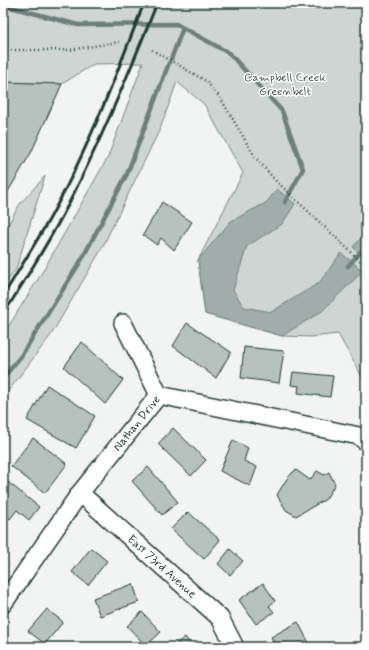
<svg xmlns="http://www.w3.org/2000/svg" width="369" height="650" viewBox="0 0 369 650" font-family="Mynerve,sans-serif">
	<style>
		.green { fill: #ced5d3; stroke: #768984 }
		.water { fill: #a1adaa; stroke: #6d807b }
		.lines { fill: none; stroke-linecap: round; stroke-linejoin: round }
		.stream { stroke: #6d807b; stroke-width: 4.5 }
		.building { fill: #b7c1bd; stroke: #1f3d34 }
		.minor-casing { stroke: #1f3d34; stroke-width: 20 }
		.path { stroke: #1f3d34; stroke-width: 2.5; stroke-dasharray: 1 3; stroke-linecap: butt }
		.minor { stroke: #fff; stroke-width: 17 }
		.rail { stroke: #1f3d34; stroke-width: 3 }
		.labels { text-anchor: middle; stroke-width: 3; stroke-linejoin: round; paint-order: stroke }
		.park-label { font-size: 12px; fill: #425b54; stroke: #fff }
		.street-label { font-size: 12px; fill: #1f3d34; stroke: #fff }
	</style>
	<rect width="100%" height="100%" fill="#f2f3f3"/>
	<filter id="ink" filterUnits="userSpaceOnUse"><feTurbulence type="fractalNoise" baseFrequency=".025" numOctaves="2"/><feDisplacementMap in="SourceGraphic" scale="8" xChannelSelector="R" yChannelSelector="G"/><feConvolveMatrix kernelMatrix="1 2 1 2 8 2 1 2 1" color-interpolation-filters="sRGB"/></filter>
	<g filter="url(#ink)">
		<path class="green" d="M3 3H366V384L338 334 311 337 282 336 205 314 198 260 243 173 204 104 177 82 160 129 101 250 51 335 3 398V335L40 276 108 157 143 63 94 64 62 84 3 82Z
			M45 176 16 269 3 287V234L19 205Z"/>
		<path class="water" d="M277 189 295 204 282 224 247 246 233 290 244 307 271 312 319 283 341 253 363 271 322 311 282 336 205 314 198 260 231 221 266 203Z
			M366 233V260L353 247Z"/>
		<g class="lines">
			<path class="stream" d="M3 5 78 25 176 24 229 53 282 111 303 169 285 202
				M171 59 183 28
				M348 266 366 246
				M3 378 21 356 82 259 127 174 169 63"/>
		</g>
		<path class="building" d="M3 82 62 84 31 153 3 200Z
			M162 202 192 222 174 250 161 238 157 245 143 235Z
			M187 323 231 352 216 378 173 346Z
			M82 342 123 380 105 404 64 367Z
			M244 347 284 351 279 383 241 378Z
			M293 372 333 376 330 397 298 393 299 386 291 385Z
			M47 385 95 416 76 448 27 420Z
			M173 428 206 460 191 476 158 444Z
			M33 438 67 464 45 493 11 466Z
			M233 440 248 448 244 461 257 467 250 486 220 471Z
			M148 467 178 502 162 515 132 481Z
			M296 470 310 480 317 471 324 475 329 472 335 484 326 499 296 516 286 510 277 495 286 480 293 472Z
			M8 482 39 507 29 520 17 510 10 519 3 514V487Z
			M188 512 220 540 204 559 171 529Z
			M3 540 8 547 3 551Z
			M91 548 107 561 88 585 72 572Z
			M230 549 243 561 230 575 218 564Z
			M263 583 275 601 269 606 274 612 256 624 239 600Z
			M133 584 139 602 100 616 93 598Z
			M47 609 63 622 45 644 28 631Z
			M142 612 161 632 146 646 127 626Z
			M298 622 310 645 307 647H277L271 637Z
			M185 637 193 647H172Z"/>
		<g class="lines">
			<defs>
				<g id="minor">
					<path d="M123 323 159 395"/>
					<path d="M159 395 359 436 366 442"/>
					<path id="s1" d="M80 493 220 618 235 647"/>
					<path id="s2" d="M3 604 80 493 159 395"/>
				</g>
			</defs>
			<use href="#minor" class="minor-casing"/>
			<path class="path" d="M3 50H69L119 42
				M152 50 206 81 221 99 255 157 276 181 366 266"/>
			<use href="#minor" class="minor"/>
			<path class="rail" d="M3 296C19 270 35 244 50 218 88 150 116 75 144 3
				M3 315C26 278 50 241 69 203 102 138 130 71 157 3"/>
		</g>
	</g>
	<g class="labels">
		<g class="park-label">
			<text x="285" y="81">Campbell Creek<tspan x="285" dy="14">Greenbelt</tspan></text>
		</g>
		<g class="street-label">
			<text dy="4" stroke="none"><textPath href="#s2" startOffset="225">Nathan Drive</textPath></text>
			<text dy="4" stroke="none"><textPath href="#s1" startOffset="110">East 73rd Avenue</textPath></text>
		</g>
	</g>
	<rect width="369" height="650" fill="none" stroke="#fff" stroke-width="16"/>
	<rect x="8" y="8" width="353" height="634" fill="none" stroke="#1f3d34" stroke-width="1.5" filter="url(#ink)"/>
</svg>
